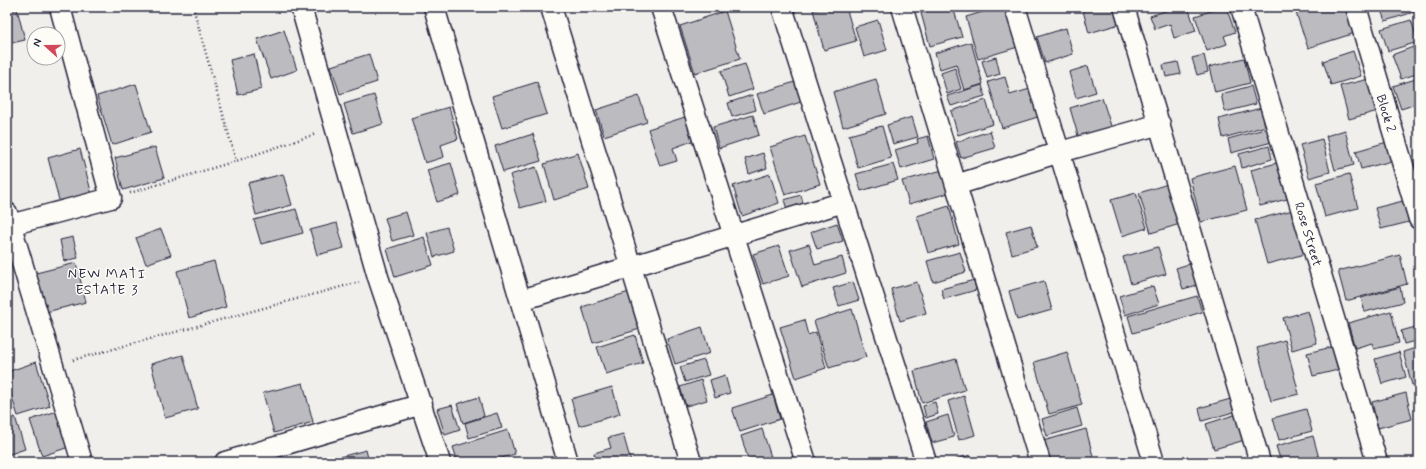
<svg xmlns="http://www.w3.org/2000/svg" width="1426" height="469" viewBox="0 0 1426 469" font-family="Mynerve,sans-serif">
	<style>
		.building { fill: #bcbcc0; stroke: #22223b }
		.lines { fill: none; stroke-linecap: round; stroke-linejoin: round }
		.minor-casing { stroke: #22223b; stroke-width: 23 }
		.path { stroke: #22223b; stroke-width: 2.5; stroke-dasharray: 1 3; stroke-linecap: butt }
		.minor { stroke: #fdfcf7; stroke-width: 20 }
		.labels { text-anchor: middle; stroke-width: 3; stroke-linejoin: round; paint-order: stroke }
		.street-label { font-size: 13px; fill: #22223b; stroke: #fdfcf7 }
		.neighbourhood-label { font-size: 14px; letter-spacing: 1px; fill: #22223b; stroke: #fdfcf7 }
	</style>
	<rect width="100%" height="100%" fill="#f0efec"/>
	<filter id="ink" filterUnits="userSpaceOnUse"><feTurbulence type="fractalNoise" baseFrequency=".025" numOctaves="2"/><feDisplacementMap in="SourceGraphic" scale="8" xChannelSelector="R" yChannelSelector="G"/><feConvolveMatrix kernelMatrix="1 2 1 2 8 2 1 2 1" color-interpolation-filters="sRGB"/></filter>
	<g filter="url(#ink)">
		<path class="building" d="M825 7H846L856 41 824 50 813 10Z
			M942 7H953L962 37 930 46 921 13Z
			M999 7H1006L1018 47 978 59 966 17Z
			M1082 7H1118L1123 23 1089 33Z
			M1177 7H1188L1196 31 1174 38 1170 24 1155 29 1150 16Z
			M1223 7H1226L1235 32 1224 36 1227 44 1207 51 1195 16Z
			M1294 7H1347L1355 33 1308 48Z
			M1380 7H1413L1414 12 1385 21Z
			M17 9 25 40 7 44V11Z
			M725 11 740 59 695 73 680 26Z
			M1419 15V29L1415 16Z
			M878 20 887 50 864 57 855 27Z
			M1411 20 1418 42 1388 51 1381 29Z
			M1066 28 1073 54 1045 63 1037 37Z
			M284 30 297 70 271 79 257 39Z
			M971 42 983 84 964 90 956 64 940 69 935 53Z
			M1413 47 1419 65V73L1401 79 1392 55Z
			M1353 51 1361 76 1331 85 1323 61Z
			M254 54 262 89 238 95 230 60Z
			M369 54 377 82 340 94 331 66Z
			M1204 55 1208 72 1197 75 1192 58Z
			M996 57 1000 74 987 78 982 61Z
			M1244 58 1250 83 1215 92 1209 67Z
			M1178 62 1181 74 1166 77 1163 65Z
			M745 64 753 89 729 97 721 71Z
			M1088 66 1096 92 1076 98 1069 72Z
			M955 68 961 89 947 94 941 73Z
			M1005 77 1010 95 1033 88 1041 116 1002 128 988 82Z
			M1419 78V103L1401 109 1393 86Z
			M876 79 886 114 843 127 833 92Z
			M1369 79 1378 111 1349 119 1340 86Z
			M798 81 804 101 764 114 757 94Z
			M537 82 547 114 502 128 492 96Z
			M136 84 151 132 112 145 97 96Z
			M982 85 985 96 951 106 947 96Z
			M1251 86 1256 104 1225 112 1221 94Z
			M374 95 383 124 353 133 344 104Z
			M752 95 756 110 732 117 728 103Z
			M639 96 647 122 604 136 596 110Z
			M1102 98 1112 129 1079 139 1070 108Z
			M986 100 993 124 958 135 951 111Z
			M449 107 458 139 441 145 444 157 425 163 411 118Z
			M1261 108 1266 126 1223 138 1219 119Z
			M753 115 759 135 719 148 713 127Z
			M688 116 695 140 673 148 677 161 660 166 648 129Z
			M912 117 918 137 893 144 887 125Z
			M882 126 891 158 858 168 849 135Z
			M1268 128 1272 142 1231 153 1228 139Z
			M1345 130 1354 165 1335 170 1326 136Z
			M990 131 995 148 961 158 956 142Z
			M533 134 541 161 503 172 495 146Z
			M805 136 820 184 785 195 770 147Z
			M928 136 934 159 901 169 895 150 918 143 917 139Z
			M1322 139 1330 172 1309 178 1300 145Z
			M1387 142 1392 161 1361 169 1356 151Z
			M1269 146 1272 159 1242 168 1239 154Z
			M155 147 164 178 123 190 115 158Z
			M80 149 92 195 60 204 48 158Z
			M578 153 589 189 554 200 544 164Z
			M763 153 767 168 749 174 745 159Z
			M451 163 460 195 437 202 427 170Z
			M1277 163 1287 199 1260 206 1251 170Z
			M893 164 898 180 861 191 856 174Z
			M1235 166 1247 210 1201 222 1190 178Z
			M536 167 546 201 520 208 510 175Z
			M950 168 956 191 909 204 902 181Z
			M283 174 292 205 256 215 248 183Z
			M770 174 779 203 742 216 733 186Z
			M1349 174 1358 208 1325 217 1316 183Z
			M1171 183 1183 223 1151 233 1139 193Z
			M1136 193 1147 228 1122 236 1111 200Z
			M801 195 805 210 789 215 784 200Z
			M1403 201 1409 222 1381 229 1375 208Z
			M949 206 959 244 928 253 917 216Z
			M296 209 303 233 261 244 254 220Z
			M1293 210 1305 254 1267 264 1255 220Z
			M406 212 413 235 392 241 385 218Z
			M337 223 344 248 317 255 310 230Z
			M837 223 843 241 817 249 811 232Z
			M1031 225 1037 247 1012 254 1006 232Z
			M447 227 454 251 434 257 427 233Z
			M161 229 171 255 146 264 136 238Z
			M73 237 78 258 64 261 60 240Z
			M424 237 433 265 395 277 387 249Z
			M809 244 815 265 842 257 846 273 802 287 790 250Z
			M779 246 789 276 763 284 753 254Z
			M1158 247 1166 274 1131 284 1123 257Z
			M960 252 966 272 933 282 927 261Z
			M1400 255 1407 284 1346 301 1338 271Z
			M214 261 226 307 189 318 177 271Z
			M1195 262 1201 284 1183 289 1176 268Z
			M76 263 86 302 46 312 36 273Z
			M974 280 976 290 944 299 941 289Z
			M1044 281 1052 310 1017 320 1009 291Z
			M853 282 859 300 839 306 833 288Z
			M917 282 926 313 900 321 891 289Z
			M1153 286 1159 304 1125 315 1119 296Z
			M1400 287 1403 302 1365 312 1361 298Z
			M629 292 640 329 593 343 582 307Z
			M1197 296 1202 312 1133 333 1128 316Z
			M852 309 866 357 829 368 814 321Z
			M1308 311 1317 343 1292 350 1283 318Z
			M1391 311 1399 343 1374 349 1372 343 1355 348 1348 323Z
			M804 320 808 335 816 332 826 368 796 378 780 327Z
			M1419 326V340L1404 344 1401 331Z
			M702 327 710 353 675 364 667 339Z
			M635 335 643 363 606 374 597 347Z
			M1285 340 1299 394 1271 401 1257 348Z
			M1332 347 1338 370 1313 376 1307 353Z
			M1419 347V383L1412 385 1403 352Z
			M1067 352 1082 405 1049 414 1034 362Z
			M1399 352 1406 377 1382 384 1375 359Z
			M183 355 198 409 165 418 151 364Z
			M956 359 965 390 922 403 914 371Z
			M704 360 709 375 685 382 680 367Z
			M36 362 50 406 18 416 7 382V372Z
			M725 375 730 393 715 398 710 380Z
			M701 380 707 400 686 406 680 387Z
			M303 383 313 422 274 433 263 393Z
			M612 387 620 414 579 426 571 399Z
			M1406 393 1412 419 1378 428 1372 402Z
			M773 395 780 419 740 432 732 408Z
			M964 396 975 435 959 440 948 401Z
			M479 397 484 416 463 423 457 404Z
			M1234 398 1237 411 1202 421 1199 408Z
			M935 402 938 414 926 418 923 406Z
			M452 405 460 430 445 435 437 409Z
			M1077 408 1082 426 1047 436 1042 419Z
			M1306 409 1312 431 1279 440 1273 418Z
			M57 411 69 447 42 456 30 420Z
			M497 413 502 428 469 438 465 423Z
			M1237 414 1245 440 1214 449 1206 424Z
			M948 415 954 437 932 443 926 422Z
			M15 417 25 449 7 455V419Z
			M762 429 771 457 749 462 741 436Z
			M1086 429 1094 460 1087 462H1049L1043 441Z
			M508 430 515 454 488 462H458L453 447Z
			M623 434 631 462H596L594 453 611 448 608 438Z
			M1313 436 1320 462H1281L1276 446Z
			M366 450 369 462H337L336 458Z
			M970 455 972 462H948Z
			M54 457 55 462H40Z"/>
		<g class="lines">
			<defs>
				<path id="minor" d="M301 7 378 277 440 462
					M434 7 568 462
					M551 7 691 462
					M661 7 806 462
					M782 7 926 462
					M902 7 1040 462
					M1015 7 1154 462
					M1124 7 1260 462
					M1241 7 1377 462
					M1356 7 1419 219
					M956 185 1060 152 1160 124
					M7 213 82 462
					M10 225 111 198 60 7
					M521 300 844 202
					M225 462 422 404"/>
			</defs>
			<use href="#minor" class="minor-casing"/>
			<path class="path" d="M193 7 236 161
				M130 193 236 161 316 134
				M73 360 359 282"/>
			<use href="#minor" class="minor"/>
		</g>
	</g>
	<g class="labels">
		<g class="street-label">
			<text transform="translate(1387 113) rotate(73)" y="5">Block 2</text>
			<text transform="translate(1309 234) rotate(73)" y="5">Rose Street</text>
		</g>
		<g class="neighbourhood-label">
			<text x="107" y="278">NEW MATI<tspan x="107" dy="16">ESTATE 3</tspan></text>
		</g>
	</g>
	<rect width="1426" height="469" fill="none" stroke="#fdfcf7" stroke-width="24"/>
	<rect x="12" y="12" width="1402" height="445" fill="none" stroke="#22223b" stroke-width="1.5" filter="url(#ink)"/>
	<g transform="translate(46 46) rotate(291)"><circle r="19" fill="#fdfcf7" stroke="#a5a5ac"/>
	<path d="M0-3L7 15L0 10L-7 15Z" fill="#d1495b"/>
	<text y="-6" font-size="11" font-weight="bold" text-anchor="middle" fill="#22223b">N</text>
	</g>
</svg>
